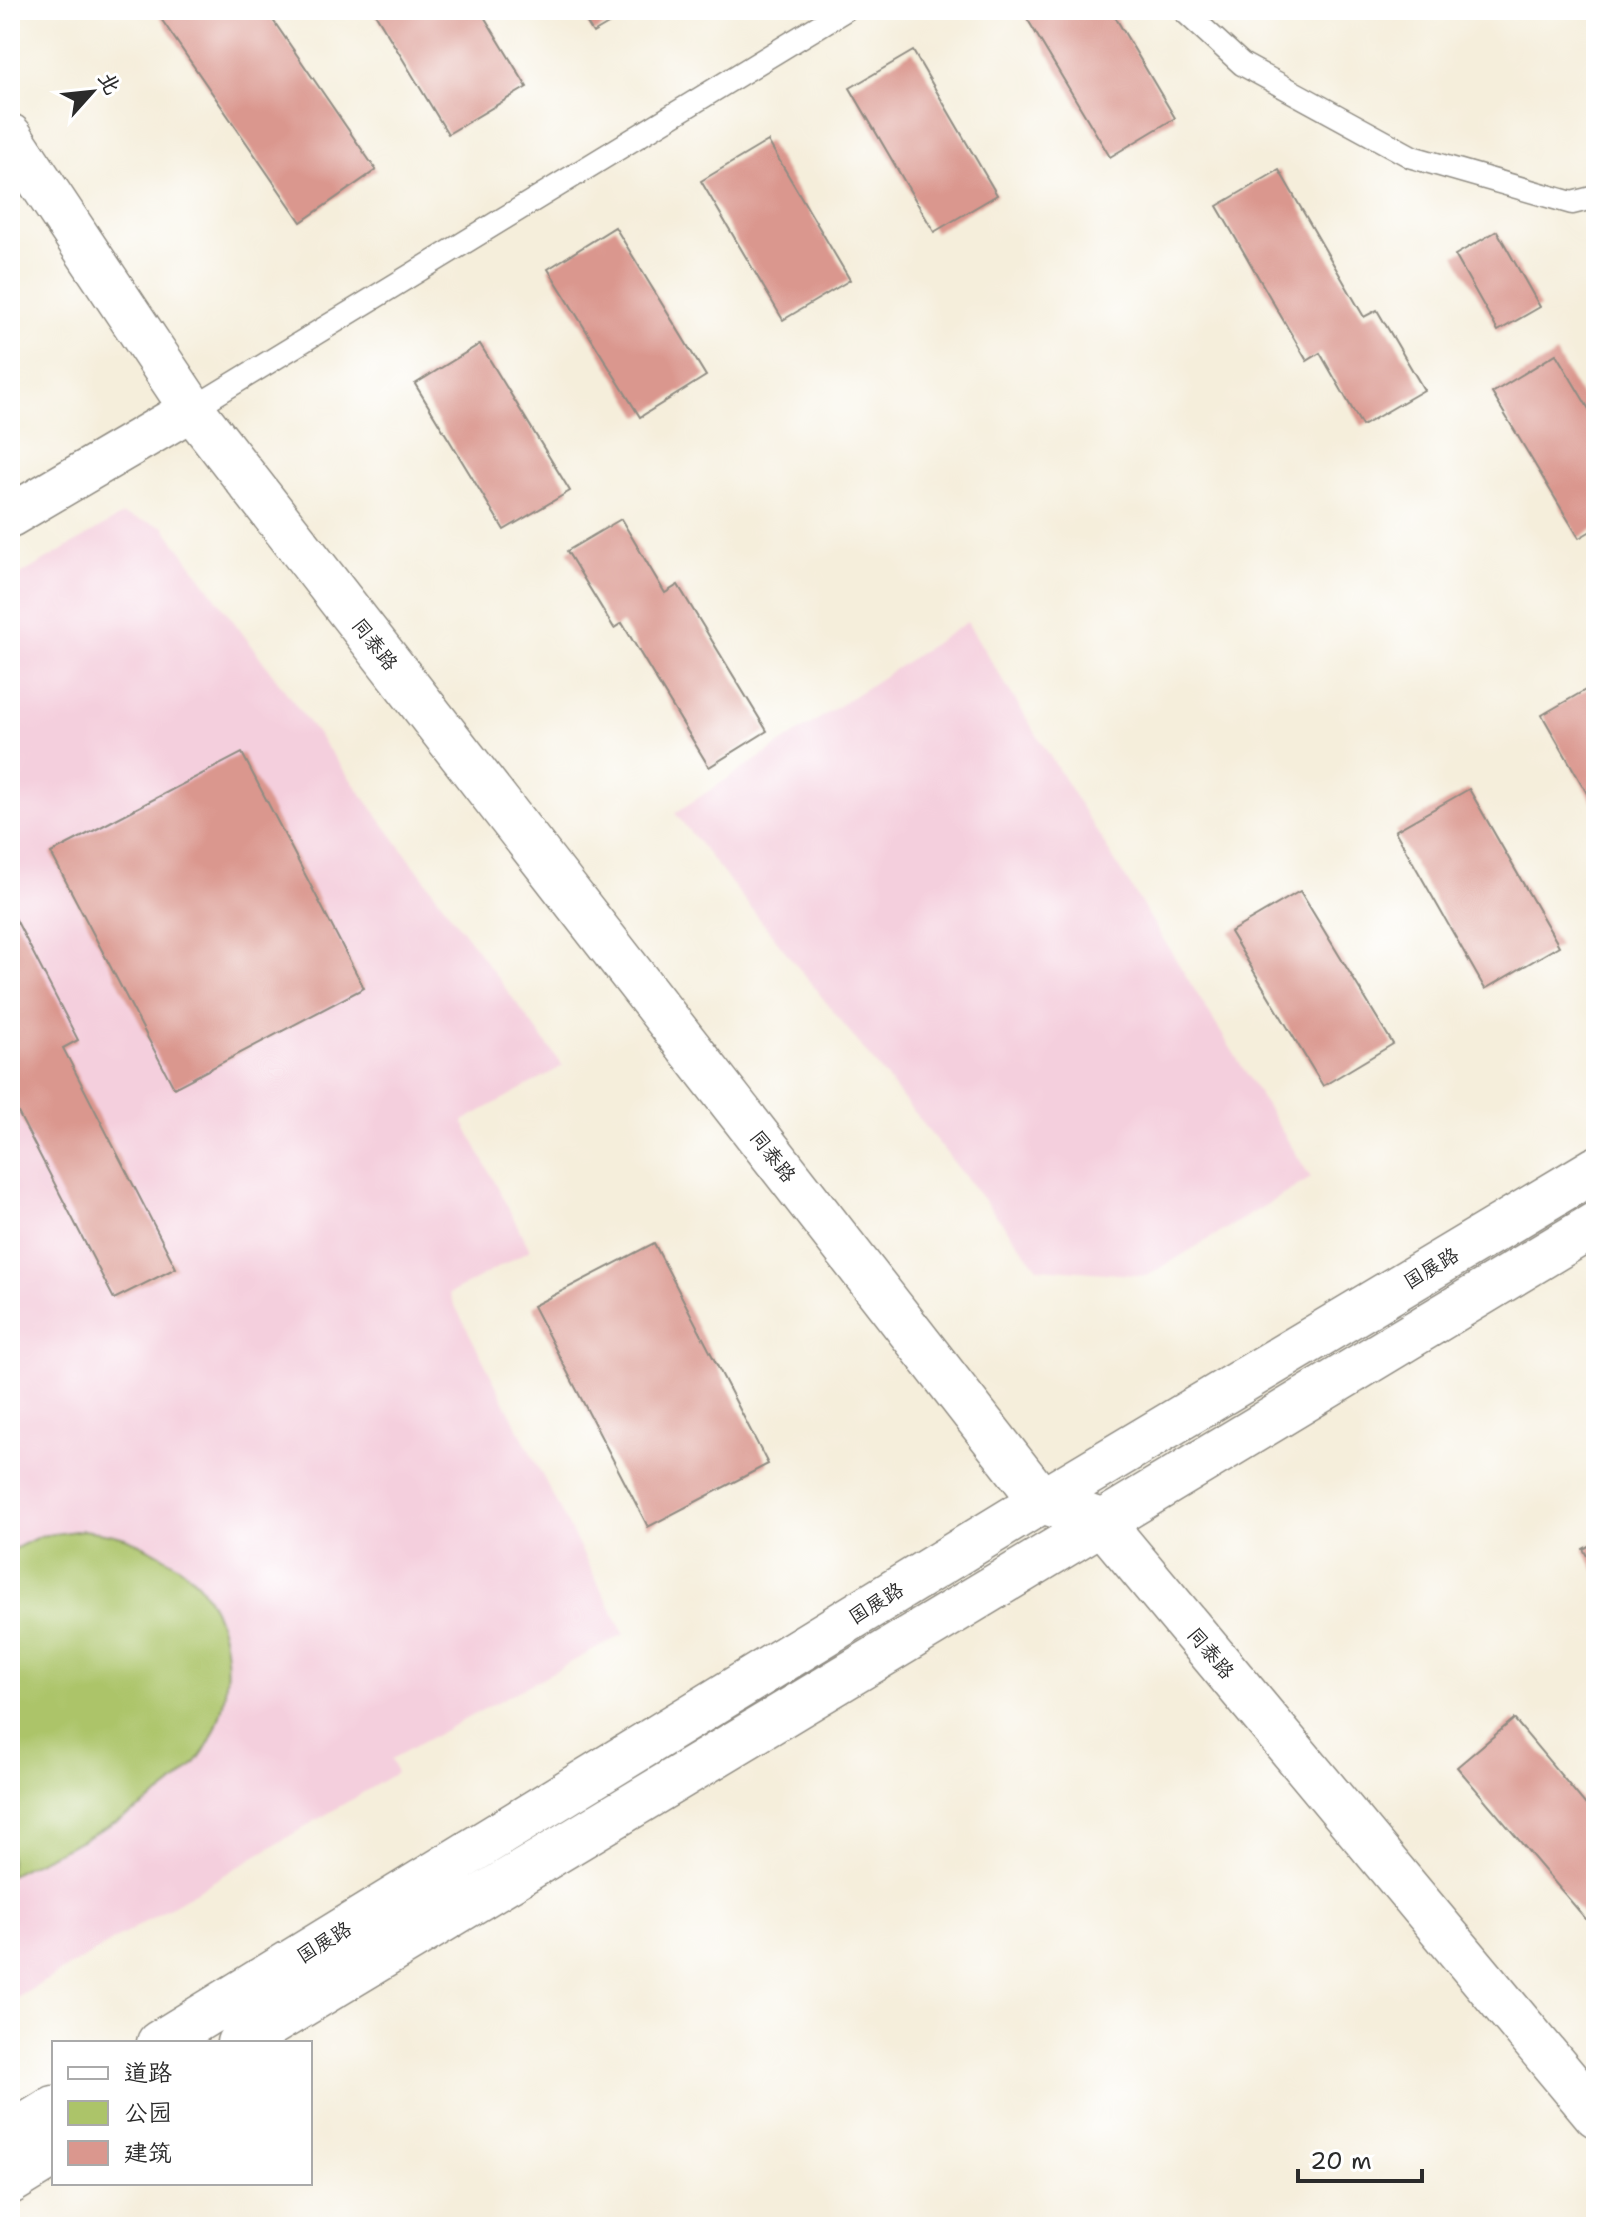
<svg xmlns="http://www.w3.org/2000/svg" width="1606" height="2237" viewBox="0 0 1606 2237" font-family="'Shantell Sans','LXGW WenKai TC',sans-serif">
	<style>
		.built { fill: #f4cfdd }
		.green { fill: #acc469; stroke: #6c784a; stroke-width: 2 }
		.building { fill: #da978e }
		.lines { fill: none; stroke-linecap: round; stroke-linejoin: round }
		.service-casing { stroke: #908c83; stroke-width: 25 }
		.minor-casing { stroke: #908c83; stroke-width: 45 }
		.tertiary-casing { stroke: #908c83; stroke-width: 47 }
		.service { stroke: #fff; stroke-width: 22 }
		.minor { stroke: #fff; stroke-width: 42 }
		.tertiary { stroke: #fff; stroke-width: 44 }
		.labels { text-anchor: middle; stroke-width: 6; stroke-linejoin: round; paint-order: stroke }
		.street-label { font-size: 20px; fill: #2b2b2b; stroke: #fff }
	</style>
	<rect width="100%" height="100%" fill="#fff"/>
	<filter id="ink" filterUnits="userSpaceOnUse"><feTurbulence type="fractalNoise" baseFrequency=".0125" numOctaves="2"/><feDisplacementMap in="SourceGraphic" scale="16" xChannelSelector="R" yChannelSelector="G"/><feConvolveMatrix kernelMatrix="1 2 1 2 8 2 1 2 1" color-interpolation-filters="sRGB"/></filter>
	<filter id="wash" filterUnits="userSpaceOnUse"><feTurbulence type="fractalNoise" baseFrequency=".006" numOctaves="4" result="noise"/><feDisplacementMap in="SourceGraphic" scale="32" xChannelSelector="R" yChannelSelector="G"/><feGaussianBlur stdDeviation="1.8" result="paint"/><feColorMatrix in="noise" values="0 0 0 0 0 0 0 0 0 0 0 0 0 0 0 0 0 1.4 0 .05"/><feComposite in="paint" operator="in"/></filter>
	<g filter="url(#wash)">
		<rect width="100%" height="100%" fill="#f5eedb"/>
		<path class="built" d="M122 515 163 526 563 1066 463 1121 530 1250 449 1294 624 1634 391 1759 396 1773 10 2002V581Z
			M967 622 1311 1178 1147 1276 1038 1268 675 813Z"/>
		<path class="green" d="M83 1530C97 1532 112 1533 125 1538 144 1545 179 1563 193 1578 241 1629 236 1723 188 1771 143 1816 67 1846 10 1875V1551L40 1536Z"/>
		<g id="blocks">
			<path class="building" d="M155 10H266L376 170 301 222Z
				M373 10H480L527 87 448 134Z
				M579 10H632L593 33Z
				M1022 10H1111L1175 118 1110 157Z
				M913 51 997 195 934 232 850 88Z
				M768 141 850 280 783 320 701 181Z
				M1279 170 1364 317 1377 310 1424 390 1362 426 1320 353 1307 361 1217 206Z
				M615 227 706 376 640 417 548 269Z
				M1497 231 1540 307 1498 331 1455 255Z
				M480 344 570 491 504 530 415 384Z
				M1556 354 1596 421V528L1579 538 1492 393Z
				M621 519 665 593 678 585 767 731 709 767 622 623 614 628 567 551Z
				M1596 684V809L1542 715Z
				M242 753 364 988 174 1088 51 853Z
				M1469 789 1559 946 1485 989 1395 831Z
				M1300 891 1393 1044 1323 1086 1230 932Z
				M10 908 78 1040 63 1048 176 1268 114 1299 10 1097Z
				M654 1243 768 1464 648 1527 533 1306Z
				M1596 1542V1572L1583 1549Z
				M1514 1719 1596 1817V1931L1457 1767Z"/>
		</g>
	</g>
	<g filter="url(#ink)">
		<use href="#blocks" fill-opacity="0" stroke="#908c83" stroke-width="2"/>
		<g class="lines">
			<defs>
				<path id="service" d="M1183 10 1242 64 1412 157 1572 203 1596 197
					M192 409 845 10"/>
				<path id="minor" d="M10 516 192 409"/>
				<path id="tertiary" d="M10 136 192 409 1042 1501 1101 1521 1596 2115
					M159 2043 1042 1501 1596 1169
					M239 2043 1596 1224
					M10 2135 54 2108
					M10 2182 54 2155"/>
			</defs>
			<use href="#service" class="service-casing"/>
			<use href="#minor" class="minor-casing"/>
			<use href="#tertiary" class="tertiary-casing"/>
			<use href="#service" class="service"/>
			<use href="#minor" class="minor"/>
			<use href="#tertiary" class="tertiary"/>
		</g>
	</g>
	<g class="labels">
		<g class="street-label">
			<text transform="translate(375 644) rotate(52)" y="7">同泰路</text>
			<text transform="translate(773 1156) rotate(52)" y="7">同泰路</text>
			<text transform="translate(1431 1268) rotate(-31)" y="7">国展路</text>
			<text transform="translate(876 1603) rotate(-32)" y="7">国展路</text>
			<text transform="translate(1211 1653) rotate(50)" y="7">同泰路</text>
			<text transform="translate(324 1942) rotate(-32)" y="7">国展路</text>
		</g>
	</g>
	<rect width="1606" height="2237" fill="none" stroke="#fff" stroke-width="40"/>
	<rect x="52" y="2041" width="260" height="144" fill="#ffffff" stroke="#aaaaaa" stroke-width="2"/>
	<rect x="68" y="2067" width="40" height="12" fill="#ffffff" stroke="#aaaaaa" stroke-width="2"/>
	<text x="124" y="2081" font-size="24" fill="#2b2b2b">道路</text>
	<rect x="68" y="2101" width="40" height="24" fill="#acc469" stroke="#aaaaaa" stroke-width="2"/>
	<text x="124" y="2121" font-size="24" fill="#2b2b2b">公园</text>
	<rect x="68" y="2141" width="40" height="24" fill="#da978e" stroke="#aaaaaa" stroke-width="2"/>
	<text x="124" y="2161" font-size="24" fill="#2b2b2b">建筑</text>
	<g transform="translate(92 92) rotate(63)" stroke="#ffffff" stroke-width="6" paint-order="stroke">
	<path d="M0-6L14 30L0 20L-14 30Z" fill="#2b2b2b"/>
	<text y="-12" font-size="22" font-weight="bold" text-anchor="middle" fill="#2b2b2b">北</text>
	</g>
	<path d="M1298 2169v12h124v-12" fill="none" stroke="#2b2b2b" stroke-width="4"/>
	<text x="1310" y="2169" font-size="24" fill="#2b2b2b" stroke="#ffffff" stroke-width="6" paint-order="stroke">20 m</text>
</svg>
